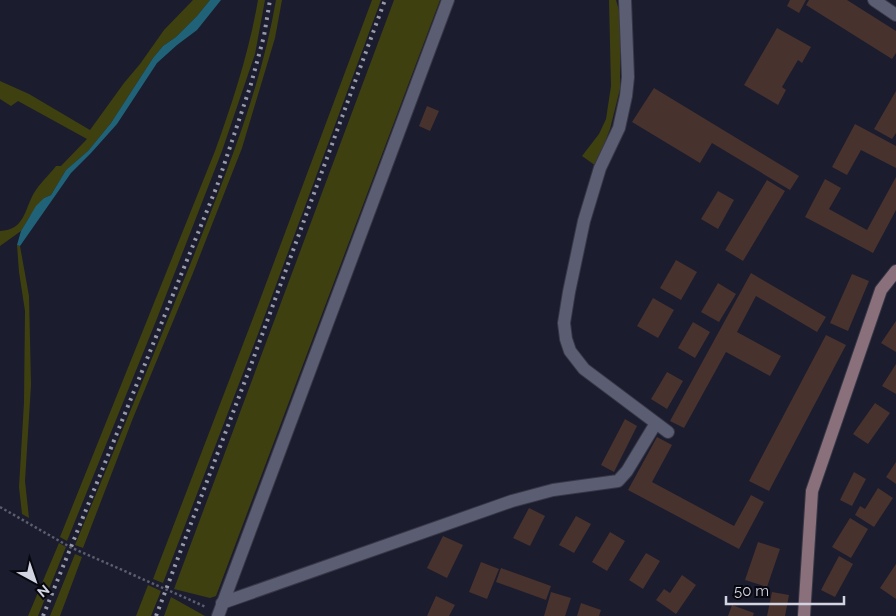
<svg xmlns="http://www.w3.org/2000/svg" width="896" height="616" viewBox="0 0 896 616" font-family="Raleway,sans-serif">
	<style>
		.green { fill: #3f4010 }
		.water { fill: #206379 }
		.building { fill: #48322d }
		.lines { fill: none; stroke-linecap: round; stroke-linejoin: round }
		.street-casing { stroke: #383746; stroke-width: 14 }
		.secondary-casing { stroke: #383746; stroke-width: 14 }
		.path { stroke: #5c5d6e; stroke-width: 2.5; stroke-dasharray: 2.5 2.5; stroke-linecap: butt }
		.street { stroke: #5b5d72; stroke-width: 12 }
		.secondary { stroke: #89707b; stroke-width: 12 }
		.rail { stroke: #999aa9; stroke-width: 4; stroke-dasharray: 2.5 5; stroke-linecap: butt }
	</style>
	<rect width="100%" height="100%" fill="#1b1c2e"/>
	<path class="green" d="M193 0H210L197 16 176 37 163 46 153 58 111 123 88 151 66 170 51 195 44 198 30 216 21 231 0 246V231C25 230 24 210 34 193 39 184 49 175 56 166H61L87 139 18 101 11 106 0 99V81L29 94 90 130 124 83 140 64 164 30Z
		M258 0H265L255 54 222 151 156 321 67 541 60 537 215 151C233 101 249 52 258 0Z
		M276 0H282L275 38 242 148 193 273 133 418 83 548 75 545C115 448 155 352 194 255 227 171 261 88 276 0Z
		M372 0H381L258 334 163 583 153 579 258 305Z
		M394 0H440L216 596 210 598 174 589Z
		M609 0H616L620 14V89L610 129 596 166 582 156 599 134 606 119 611 86Z
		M17 245 20 246 29 296 31 385 25 481 29 518 22 514 19 487 24 402 25 311 19 272Z
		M59 543 66 547 38 616H28Z
		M75 554 82 557 60 616H50Z
		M148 585 161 591 151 616H136Z
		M171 597 205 616H164Z"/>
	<path class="water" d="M210 0H221L197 30 177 45 157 63 117 124 91 153 71 173 20 246 17 245 21 231 36 206 44 198 51 195 66 170 88 151 111 123 153 58 163 46 176 37 197 16Z"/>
	<path class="building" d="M790 0H806L799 13 787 6Z
		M809 0H847L896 31V53L892 59 806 5Z
		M777 28 811 47 802 63 798 60 782 87 786 90 778 105 744 85Z
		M654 88 799 176 790 190 712 143 700 163 632 122Z
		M896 91V133L892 139 874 129Z
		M427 106 439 111 430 131 419 126Z
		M855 124 896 146V168L861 150 847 175 832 167Z
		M896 177V210L873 253 805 217 825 179 841 188 829 209 867 230Z
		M767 180 785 191 743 261 725 250Z
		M718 191 734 200 718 229 701 219Z
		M676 260 697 272 681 300 660 288Z
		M751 273 826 317 817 332 756 296 737 332 781 356 770 376 726 352 684 428 670 421Z
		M852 274 869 281 848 331 830 323Z
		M718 283 736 294 719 322 701 312Z
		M653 298 674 310 658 338 637 326Z
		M896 321V352L881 343Z
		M693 322 710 332 695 358 678 348Z
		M826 335 846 345 769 491 749 481Z
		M896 364V394L882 386Z
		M667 372 683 381 667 409 651 399Z
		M875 403 890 413 868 444 853 434Z
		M625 419 637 426 614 472 601 465Z
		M657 437 672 445 652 482 734 526 751 495 764 502 739 549 628 490Z
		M896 462V484L886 477Z
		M854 472 866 479 852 506 840 500Z
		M878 488 893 498 874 527 855 515 860 506 865 509Z
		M529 508 545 516 530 546 513 538Z
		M576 516 591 524 574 553 559 545Z
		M850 518 868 529 851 558 832 547Z
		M610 532 625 541 607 571 592 562Z
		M443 536 463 545 447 578 427 568Z
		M758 542 780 549 767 587 745 580Z
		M646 553 660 561 643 589 629 580Z
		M839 556 853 564 835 597 821 590Z
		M481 562 499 569 487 599 469 592Z
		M896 564V599L880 588Z
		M501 568 551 586 546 600 496 582Z
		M682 575 696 585 676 614 656 600 664 589 670 593Z
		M551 592 571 598 565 616H544Z
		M772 592 789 595 785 616H767Z
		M436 596 455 605 449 616H427Z
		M581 603 601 610 599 616H577Z
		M732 605 754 613 753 616H728Z"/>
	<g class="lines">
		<defs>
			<path id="street" d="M625 0 628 77 626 96 619 128 600 168 584 221 569 292 564 323 566 339 570 351 584 369 668 432
				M874 0 896 15
				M222 603 512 501 553 490 618 481 627 471 656 423
				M218 616 448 0"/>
			<path id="secondary" d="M804 616 812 491 881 290 896 271"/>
		</defs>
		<use href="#street" class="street-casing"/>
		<use href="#secondary" class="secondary-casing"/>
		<path class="path" d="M0 507 70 547 206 607"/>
		<use href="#street" class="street"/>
		<use href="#secondary" class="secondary"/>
		<path class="rail" d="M43 616 217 186 251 84 264 36 270 0
			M156 616 251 365 385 0"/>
	</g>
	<g transform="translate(35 581) rotate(140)" stroke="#07070f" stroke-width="4" paint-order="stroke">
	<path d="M0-4L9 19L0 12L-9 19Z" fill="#d3d4e1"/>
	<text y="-8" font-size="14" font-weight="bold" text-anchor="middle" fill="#d3d4e1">N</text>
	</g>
	<path d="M726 596v8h118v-8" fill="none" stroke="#d3d4e1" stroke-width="2.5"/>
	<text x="734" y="596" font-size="15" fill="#d3d4e1" stroke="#07070f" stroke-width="4" paint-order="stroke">50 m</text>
</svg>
